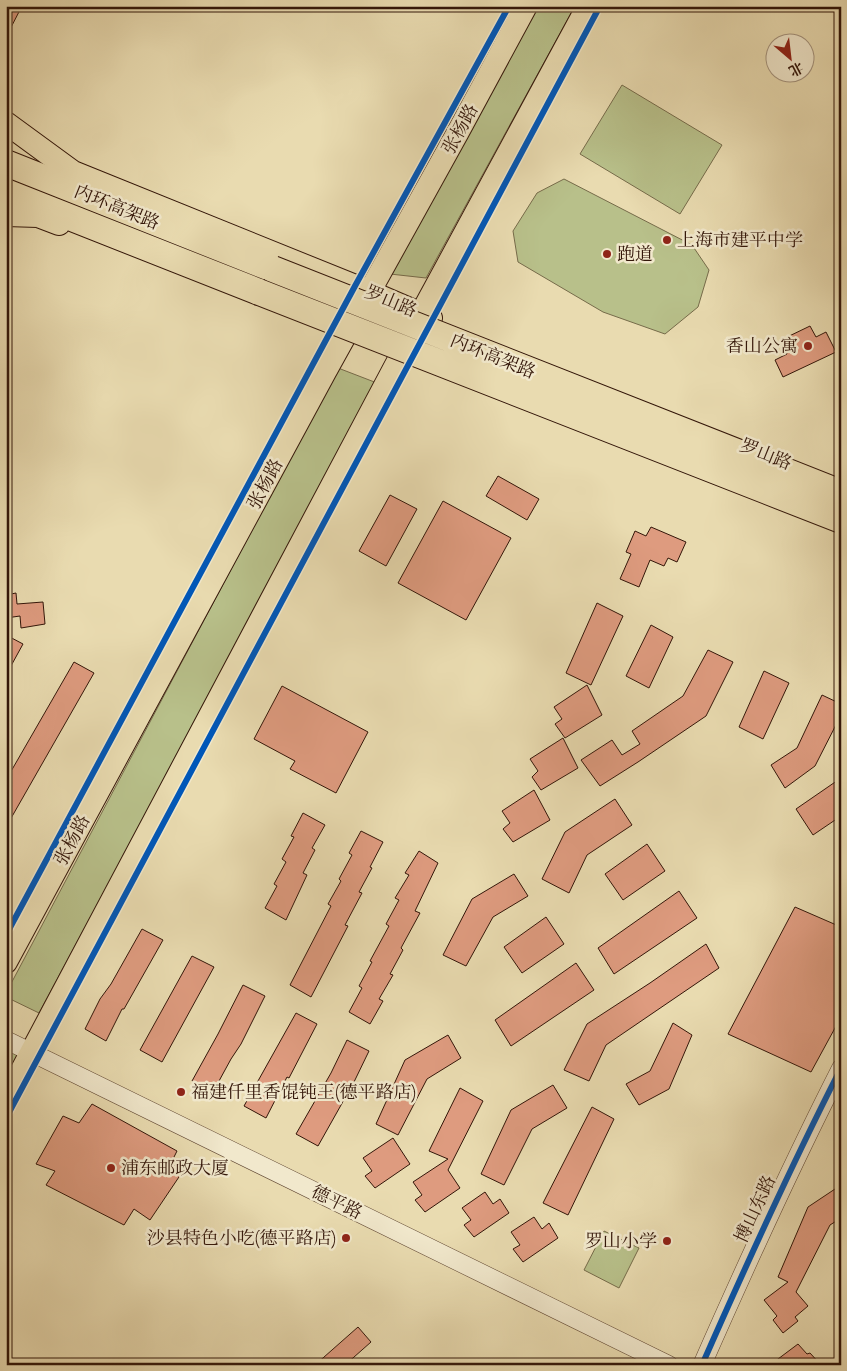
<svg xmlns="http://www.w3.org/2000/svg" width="847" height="1371" viewBox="0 0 847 1371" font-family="'IM FELL English','Noto Serif SC',serif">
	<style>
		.green { fill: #b8c08a; stroke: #766b4a }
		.building { fill: #de9b7f; stroke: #331609 }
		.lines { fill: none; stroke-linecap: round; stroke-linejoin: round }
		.minor-casing { stroke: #604733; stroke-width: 19 }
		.major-casing { stroke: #331609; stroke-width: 24 }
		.highway-casing { stroke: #331609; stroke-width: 28 }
		.minor { stroke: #f1e8cc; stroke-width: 18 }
		.major { stroke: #e9dbb0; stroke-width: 22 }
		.highway { stroke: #e9dbb0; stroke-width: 26 }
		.highway-bridge-casing { stroke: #331609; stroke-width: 28; stroke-linecap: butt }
		.highway-bridge { stroke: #e9dbb0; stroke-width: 26 }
		.cycleway-casing { stroke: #f1e8cc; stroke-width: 9 }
		.cycleway { stroke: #0057b8; stroke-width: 6 }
		.poi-dot { fill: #8f2418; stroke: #f1e8cc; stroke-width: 2 }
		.labels { text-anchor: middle; stroke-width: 5; stroke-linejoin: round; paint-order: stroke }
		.street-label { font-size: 18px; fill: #331609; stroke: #f1e8cc }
		.poi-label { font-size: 18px; fill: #331609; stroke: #f1e8cc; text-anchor: start }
	</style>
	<rect width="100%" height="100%" fill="#e9dbb0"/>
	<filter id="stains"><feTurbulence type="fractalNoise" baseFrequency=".004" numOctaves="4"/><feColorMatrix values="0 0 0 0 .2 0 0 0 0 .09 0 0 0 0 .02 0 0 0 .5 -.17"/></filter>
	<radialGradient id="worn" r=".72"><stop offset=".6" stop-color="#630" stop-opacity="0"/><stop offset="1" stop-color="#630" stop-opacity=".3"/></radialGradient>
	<path class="green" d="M537 6H575L426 278 390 274Z
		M622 85 722 145 680 214 580 154Z
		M564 179 692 245 709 270 698 307 665 334 603 312 518 262 513 231 537 193Z
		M338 368 377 383 39 1013 6 997V993Z
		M6 1041 23 1050 6 1081Z
		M604 1231 639 1248 619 1288 584 1270Z"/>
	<path class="building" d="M6 6H22L6 37Z
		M810 326 816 337 826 332 836 352 783 377 775 360 787 354 781 340Z
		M498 476 539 499 527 520 486 496Z
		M390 495 417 509 386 566 359 551Z
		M443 501 511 538 466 620 398 583Z
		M651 527 686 542 677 562 668 558 664 566 650 560 639 587 620 579 631 554 626 552 635 531 646 536Z
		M16 593 17 604 43 602 45 624 21 628 20 616 6 618V595Z
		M597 603 623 616 591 685 566 673Z
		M651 625 673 637 649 688 626 676Z
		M6 635 23 644 6 675Z
		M708 650 733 662 706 716 638 762 600 786 581 760 612 740 622 755 640 744 632 731 683 696Z
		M74 662 94 673 6 827V780Z
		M764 671 789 683 763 739 739 727Z
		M587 685 602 715 565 738 555 724 562 719 554 707Z
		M282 686 368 732 336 793 290 769 295 761 254 739Z
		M822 695 841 704V715L815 766 785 788 771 765 797 748Z
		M563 738 578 768 541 790 532 777 538 771 530 759Z
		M841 778V816L813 835 796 809Z
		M534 790 550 820 513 842 503 829 510 823 502 811Z
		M615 799 632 825 587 855 569 893 542 879 565 832Z
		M303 813 325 825 312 848 315 850 303 873 307 875 286 920 265 908 277 886 274 884 286 862 282 859 294 837 291 836Z
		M361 831 383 842 370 867 372 868 359 892 362 893 345 925 348 926 311 997 290 985 331 906 328 904 341 881 339 879 352 855 349 853Z
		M647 844 665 871 623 900 605 874Z
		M419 851 438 863 415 911 420 913 401 948 403 950 390 974 393 975 379 999 383 1001 370 1024 349 1012 362 988 359 986 372 962 370 961 389 926 386 924 399 900 395 898 409 875 405 873Z
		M514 874 528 896 493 917 466 966 443 955 472 899Z
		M679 891 697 918 614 974 598 948Z
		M795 907 841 927V1017L811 1072 728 1034Z
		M546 917 564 944 522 973 504 947Z
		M142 929 163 940 124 1009H122L106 1041 85 1029 100 999 111 984Z
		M706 944 719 968 606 1045 589 1081 564 1070 587 1024 650 983Z
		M192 956 214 967 162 1062 140 1050Z
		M576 963 594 990 511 1046 495 1020Z
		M243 985 265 996 241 1044 231 1059 213 1092 192 1081 218 1034Z
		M296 1013 317 1024 289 1078 287 1077 266 1118 244 1106Z
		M673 1023 692 1035 669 1089 639 1105 626 1084 650 1071Z
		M448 1035 461 1058 427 1079 398 1135 376 1124 405 1060Z
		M347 1040 369 1051 354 1082 318 1146 296 1134 331 1073Z
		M553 1085 567 1108 532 1129 504 1185 481 1174 511 1110Z
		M460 1088 483 1101 448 1170 460 1188 425 1212 415 1200 422 1195 413 1182 448 1159 429 1151Z
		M92 1104 177 1151 171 1163 183 1171 150 1220 134 1209 124 1225 46 1185 55 1171 36 1164 63 1116 79 1123Z
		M592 1107 614 1119 568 1215 543 1203Z
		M393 1138 410 1164 375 1188 365 1176 372 1171 363 1158Z
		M841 1185V1218L830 1225 796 1292 808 1306 795 1317 798 1321 783 1333 773 1320 777 1316 764 1300 788 1282 778 1277 808 1207Z
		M485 1192 493 1204 500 1199 509 1213 474 1237 464 1225 471 1220 462 1208Z
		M534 1217 542 1229 549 1223 558 1238 523 1262 513 1249 520 1245 511 1232Z
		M358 1327 371 1342 345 1365H315Z
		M798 1344 807 1354 810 1353 821 1365H770Z"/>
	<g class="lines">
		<defs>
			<path id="minor" d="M6 1040 669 1365
				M702 1365C746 1265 791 1166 841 1068"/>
			<path id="major" d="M6 123 73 172 370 292 431 318
				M6 215 38 216 59 224
				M6 962 325 372 458 132 526 6
				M6 1100 398 361 421 314 588 6"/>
			<path id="highway" d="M6 163 273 269
				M6 192 259 292"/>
		</defs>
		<use href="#minor" class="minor-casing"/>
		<use href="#major" class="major-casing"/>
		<use href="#highway" class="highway-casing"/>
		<use href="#minor" class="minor"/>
		<use href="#major" class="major"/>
		<use href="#highway" class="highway"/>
		<defs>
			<path id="highway-bridge" d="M273 269 841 493
				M259 292 841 520"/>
		</defs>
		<use href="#highway-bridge" class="highway-bridge-casing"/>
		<use href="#highway-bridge" class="highway-bridge"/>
		<defs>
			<path id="cycleway" d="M6 935 355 286 509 6
				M6 1118 600 6
				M702 1365C746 1265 791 1166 841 1068"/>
		</defs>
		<use href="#cycleway" class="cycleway-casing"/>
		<use href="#cycleway" class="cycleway"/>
	</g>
	<g class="poi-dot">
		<circle cx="667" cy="240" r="5"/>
		<circle cx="607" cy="254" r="5"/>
		<circle cx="808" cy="346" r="5"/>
		<circle cx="181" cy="1092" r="5"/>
		<circle cx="111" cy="1168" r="5"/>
		<circle cx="346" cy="1238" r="5"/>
		<circle cx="667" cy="1241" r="5"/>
	</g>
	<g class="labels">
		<g class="street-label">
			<text transform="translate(460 129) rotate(-61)" y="6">张杨路</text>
			<text transform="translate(117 207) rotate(22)" y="6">内环高架路</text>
			<text transform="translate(391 301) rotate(23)" y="6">罗山路</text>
			<text transform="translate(493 356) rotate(22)" y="6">内环高架路</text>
			<text transform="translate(766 454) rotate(22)" y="6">罗山路</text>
			<text transform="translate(265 484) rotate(-62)" y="6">张杨路</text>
			<text transform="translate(72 840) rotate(-62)" y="6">张杨路</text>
			<text transform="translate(337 1202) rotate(26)" y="6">德平路</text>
			<text transform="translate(755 1209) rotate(-65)" y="6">博山东路</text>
		</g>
		<g class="poi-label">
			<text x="677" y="246">上海市建平中学</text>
			<text x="617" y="260">跑道</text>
			<text x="798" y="352" text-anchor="end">香山公寓</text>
			<text x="191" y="1098">福建仟里香馄钝王(德平路店)</text>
			<text x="121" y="1174">浦东邮政大厦</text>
			<text x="336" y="1244" text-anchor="end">沙县特色小吃(德平路店)</text>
			<text x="657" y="1247" text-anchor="end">罗山小学</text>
		</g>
	</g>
	<rect width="847" height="1371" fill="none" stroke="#e9dbb0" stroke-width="25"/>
	<rect x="8" y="8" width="832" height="1356" fill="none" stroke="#331609" stroke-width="2.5"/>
	<rect x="12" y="12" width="822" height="1346" fill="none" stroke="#331609"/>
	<g transform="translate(790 58) rotate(152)"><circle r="24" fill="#f1e8cc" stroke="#a5947e"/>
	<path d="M0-4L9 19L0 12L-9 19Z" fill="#8f2418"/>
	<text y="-8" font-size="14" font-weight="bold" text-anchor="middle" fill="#331609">北</text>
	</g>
	<rect width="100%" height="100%" filter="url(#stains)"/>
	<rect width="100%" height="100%" fill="url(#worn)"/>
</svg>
